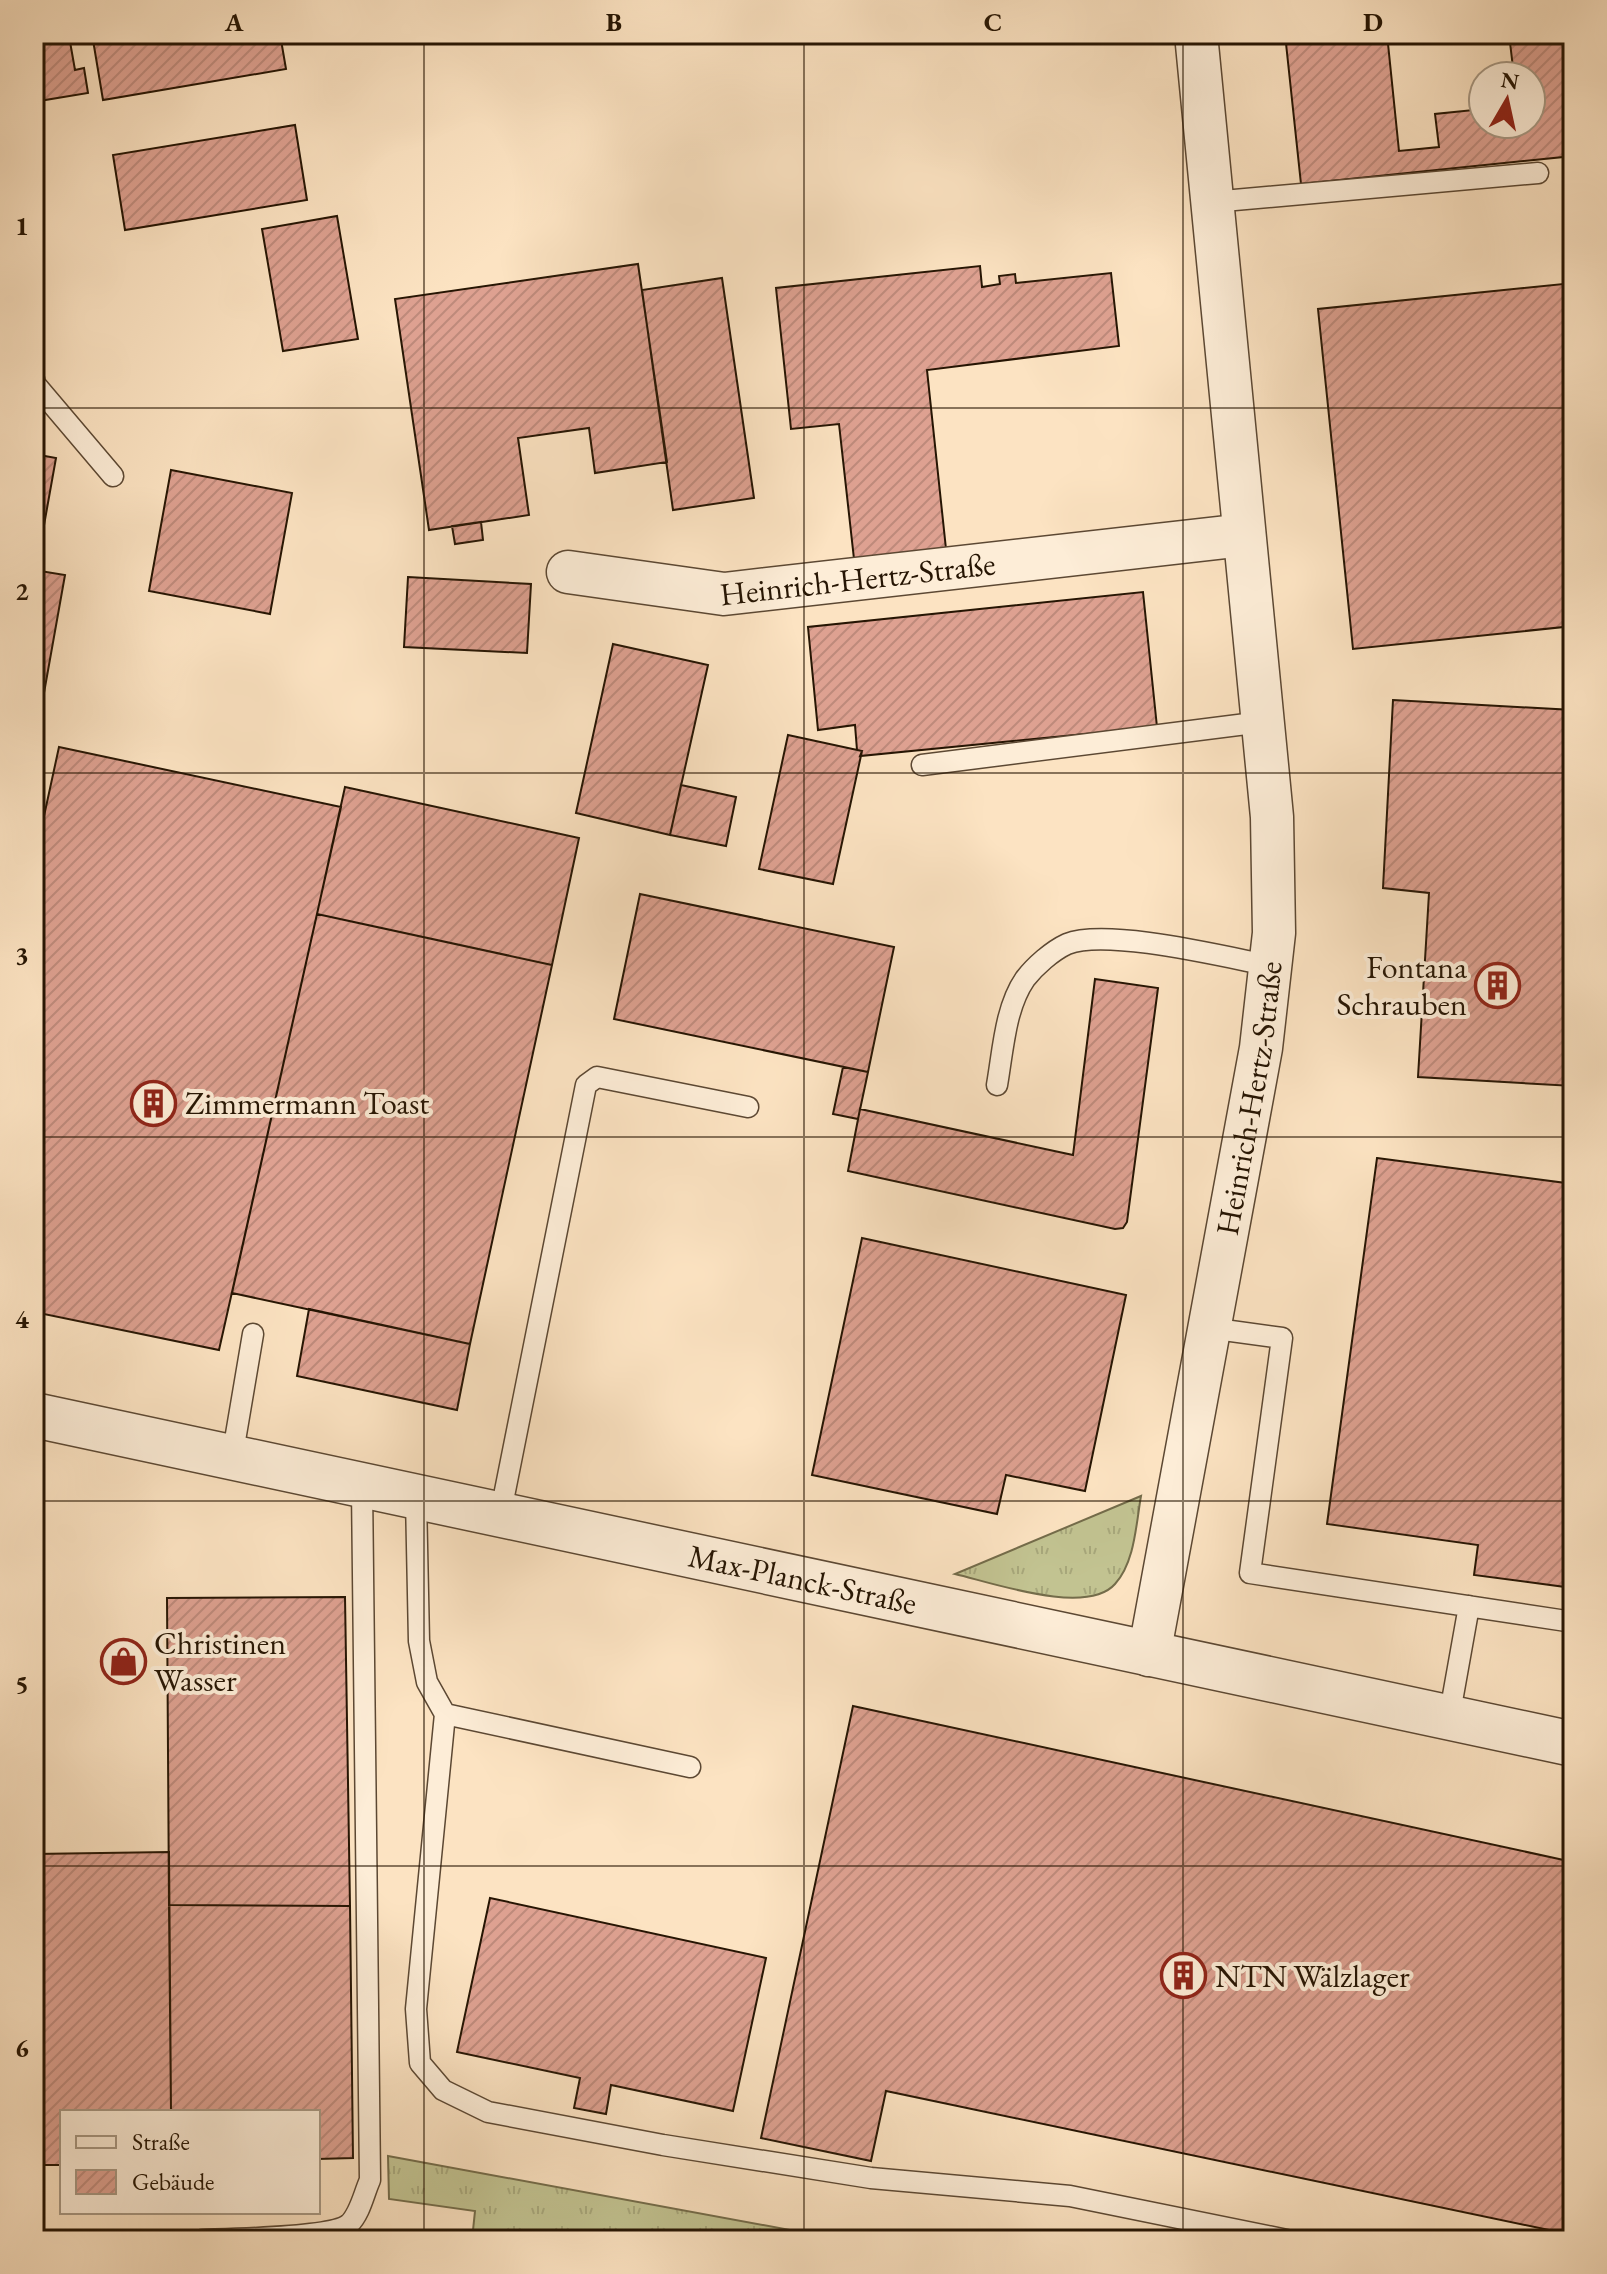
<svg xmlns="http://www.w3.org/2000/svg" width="1607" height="2274" viewBox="0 0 1607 2274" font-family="'EB Garamond',serif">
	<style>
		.grass { fill: url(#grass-tufts); stroke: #746c4a; stroke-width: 2 }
		.building { fill: url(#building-hatch); stroke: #261503; stroke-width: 2 }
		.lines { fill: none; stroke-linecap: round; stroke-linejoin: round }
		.service-casing { stroke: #5c4833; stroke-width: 23 }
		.minor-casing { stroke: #5c4833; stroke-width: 45 }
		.tertiary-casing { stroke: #5c4833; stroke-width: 47 }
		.service { stroke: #fdedd7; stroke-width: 20 }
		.minor { stroke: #fdedd7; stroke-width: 42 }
		.tertiary { stroke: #fdedd7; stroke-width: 44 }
		.grid { fill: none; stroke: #261503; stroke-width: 2; stroke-opacity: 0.55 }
		.labels { text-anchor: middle; stroke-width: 8; stroke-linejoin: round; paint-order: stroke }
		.street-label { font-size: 32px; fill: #261503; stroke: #fdedd7 }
		.poi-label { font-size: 32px; fill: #261503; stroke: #fdedd7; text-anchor: start }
		.neatline { fill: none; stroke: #261503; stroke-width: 3 }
		.grid-label { font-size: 26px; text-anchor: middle; font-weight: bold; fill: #261503 }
	</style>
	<defs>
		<pattern id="grass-tufts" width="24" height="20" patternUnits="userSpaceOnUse" patternTransform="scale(2)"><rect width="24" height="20" fill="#c2c391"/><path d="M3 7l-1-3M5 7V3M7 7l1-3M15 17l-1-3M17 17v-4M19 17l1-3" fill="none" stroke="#a7a77b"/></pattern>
		<pattern id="building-hatch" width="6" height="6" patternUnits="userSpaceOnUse" patternTransform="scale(2)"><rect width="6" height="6" fill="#dea191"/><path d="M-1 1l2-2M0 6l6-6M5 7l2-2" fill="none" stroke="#be8a7b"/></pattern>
	</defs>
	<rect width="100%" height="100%" fill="#fce3c2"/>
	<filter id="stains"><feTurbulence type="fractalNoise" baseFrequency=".0025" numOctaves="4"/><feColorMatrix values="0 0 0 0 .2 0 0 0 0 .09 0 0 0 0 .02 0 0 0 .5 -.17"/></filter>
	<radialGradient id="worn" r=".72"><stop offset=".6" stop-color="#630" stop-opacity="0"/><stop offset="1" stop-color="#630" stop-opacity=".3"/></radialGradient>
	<path class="grass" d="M1141 1496C1136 1524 1135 1562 1115 1584 1087 1616 993 1583 955 1574Z
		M388 2156 801 2232 802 2240H472L475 2211 389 2199Z"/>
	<path class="building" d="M92 34H280L286 69 103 100Z
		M374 34H431L375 41Z
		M1285 34H1387L1399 151 1439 147 1435 114 1483 109V124H1531V76H1514L1509 34H1573V156L1301 184Z
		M69 36 75 70 84 68 88 93 39 101 34 73V42Z
		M295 125 307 200 125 230 113 155Z
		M337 216 358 339 283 351 262 229Z
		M638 264 667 462 595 473 589 428 518 438 529 515 429 530 395 299Z
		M980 266 982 287 1000 284 999 276 1015 274 1016 283 1111 273 1119 346 927 370 946 549 854 559 839 424 791 429 776 288Z
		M722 278 754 498 673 510 642 290Z
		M1573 283V626L1353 649 1318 309Z
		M34 454 56 458 36 570H34Z
		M171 470 292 493 270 614 149 591Z
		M481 522 483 540 455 544 452 526Z
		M34 570 65 575 44 693 34 692Z
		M408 577 531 584 527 653 404 647Z
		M1143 592 1157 727 860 756 862 751 857 750 855 725 818 730 808 627Z
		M613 644 708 665 670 835 576 813Z
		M1393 700 1573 710V1086L1418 1077 1429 893 1383 888Z
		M788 735 862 751 833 884 759 869Z
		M59 747 341 807 219 1350 34 1312V862Z
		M681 785 736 797 726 846 670 835Z
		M345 787 579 838 552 965 317 914Z
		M640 894 894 947 868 1072 614 1019Z
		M317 914 552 965 470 1344 232 1293Z
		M1095 979 1158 988 1127 1222 1123 1228 1115 1229 848 1171 860 1109 1073 1155Z
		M843 1067 868 1072 858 1119 833 1114Z
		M1377 1158 1573 1184V1588L1474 1575 1478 1545 1327 1524Z
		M862 1238 1126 1295 1085 1491 1006 1475 997 1514 812 1475Z
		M309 1309 470 1344 457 1410 297 1376Z
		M345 1597 350 1906 169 1905 167 1598Z
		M853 1706 1573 1862V2235L886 2091 871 2161 761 2138Z
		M169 1852 171 2112H62V2165H34V1854Z
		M490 1898 766 1958 733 2111 611 2085 606 2114 574 2108 580 2078 457 2052Z
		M169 1905 350 1906 353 2158 318 2159V2112H171Z"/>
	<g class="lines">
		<defs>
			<path id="service" d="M1212 202 1538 173
				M34 379 35 384 113 476
				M922 765 1262 722
				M997 1085C1003 1051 1005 1008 1025 979 1035 966 1052 951 1067 944 1107 928 1225 957 1272 966
				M1209 1328 1282 1338 1250 1573 1573 1622
				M232 1458 253 1334
				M416 1498 419 1641 427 1682 445 1714 690 1767
				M500 1516 586 1085 597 1077 748 1107
				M445 1714 416 2009 420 2063 443 2090 488 2112 663 2145 871 2178 1070 2196 1287 2240
				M1449 1718 1469 1606
				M202 2240C229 2239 332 2238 349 2224 360 2214 364 2193 370 2180L362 1487"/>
			<g id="minor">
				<path id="s1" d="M568 572 724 594 1244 535"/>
				<path id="s2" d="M1149 1655 1261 1048 1274 933 1272 817 1196 34"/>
			</g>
			<g id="tertiary">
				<path id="s3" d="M34 1415 1573 1744"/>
			</g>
		</defs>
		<use href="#service" class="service-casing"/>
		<use href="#minor" class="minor-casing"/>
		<use href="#tertiary" class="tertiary-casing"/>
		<use href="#service" class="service"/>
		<use href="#minor" class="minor"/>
		<use href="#tertiary" class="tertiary"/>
	</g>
	<path class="grid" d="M424 34V2240M804 34V2240M1183 34V2240M34 408H1573M34 773H1573M34 1137H1573M34 1501H1573M34 1866H1573"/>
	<defs>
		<symbol id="building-ring" viewBox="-11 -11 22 22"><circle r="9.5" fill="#fdedd7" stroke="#8f2418" stroke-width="1.5"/><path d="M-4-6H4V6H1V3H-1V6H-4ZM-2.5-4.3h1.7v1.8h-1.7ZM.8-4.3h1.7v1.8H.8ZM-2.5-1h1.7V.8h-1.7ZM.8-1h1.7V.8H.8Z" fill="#8f2418"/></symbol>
		<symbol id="shop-ring" viewBox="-11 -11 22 22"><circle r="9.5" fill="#fdedd7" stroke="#8f2418" stroke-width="1.5"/><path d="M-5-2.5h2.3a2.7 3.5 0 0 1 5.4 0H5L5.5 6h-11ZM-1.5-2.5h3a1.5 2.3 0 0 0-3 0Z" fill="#8f2418"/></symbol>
	</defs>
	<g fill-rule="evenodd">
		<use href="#building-ring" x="1472" y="960" width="51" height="51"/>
		<use href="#building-ring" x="128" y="1078" width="51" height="51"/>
		<use href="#shop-ring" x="98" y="1636" width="51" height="51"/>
		<use href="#building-ring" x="1158" y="1950" width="51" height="51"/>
	</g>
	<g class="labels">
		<g class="street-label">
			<text dy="11" stroke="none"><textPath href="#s1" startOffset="292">Heinrich-Hertz-Straße</textPath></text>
			<text dy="11" stroke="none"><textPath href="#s2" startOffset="566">Heinrich-Hertz-Straße</textPath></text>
			<text dy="11" stroke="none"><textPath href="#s3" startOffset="786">Max-Planck-Straße</textPath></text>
		</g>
		<g class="poi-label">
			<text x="1467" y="978" text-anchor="end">Fontana<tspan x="1467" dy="37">Schrauben</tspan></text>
			<text x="185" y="1114">Zimmermann Toast</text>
			<text x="154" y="1654">Christinen<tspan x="154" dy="37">Wasser</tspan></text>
			<text x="1215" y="1987">NTN Wälzlager</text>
		</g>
	</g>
	<rect width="1607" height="2274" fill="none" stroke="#fce3c2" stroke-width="88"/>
	<rect x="60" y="2110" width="260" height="104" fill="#fdedd7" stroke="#a79782" stroke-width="2"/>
	<rect x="76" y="2136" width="40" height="12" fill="#fdedd7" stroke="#a79782" stroke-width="2"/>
	<text x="132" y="2150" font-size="24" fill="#261503">Straße</text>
	<rect x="76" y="2170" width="40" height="24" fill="url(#building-hatch)" stroke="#a79782" stroke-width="2"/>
	<text x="132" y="2190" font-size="24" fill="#261503">Gebäude</text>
	<g transform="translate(1507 100) rotate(9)"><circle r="38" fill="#fdedd7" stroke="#a79782" stroke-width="2"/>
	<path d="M0-6L14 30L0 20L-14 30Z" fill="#8f2418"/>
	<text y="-12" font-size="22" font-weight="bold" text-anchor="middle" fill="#261503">N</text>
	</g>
	<rect x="44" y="44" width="1519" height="2186" class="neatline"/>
	<g class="grid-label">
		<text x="234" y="31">A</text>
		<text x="614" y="31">B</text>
		<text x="993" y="31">C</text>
		<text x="1373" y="31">D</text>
		<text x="22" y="235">1</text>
		<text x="22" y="600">2</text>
		<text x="22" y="964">3</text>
		<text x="22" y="1328">4</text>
		<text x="22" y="1693">5</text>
		<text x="22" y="2057">6</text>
	</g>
	<rect width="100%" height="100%" filter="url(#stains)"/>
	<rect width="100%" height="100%" fill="url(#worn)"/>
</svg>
